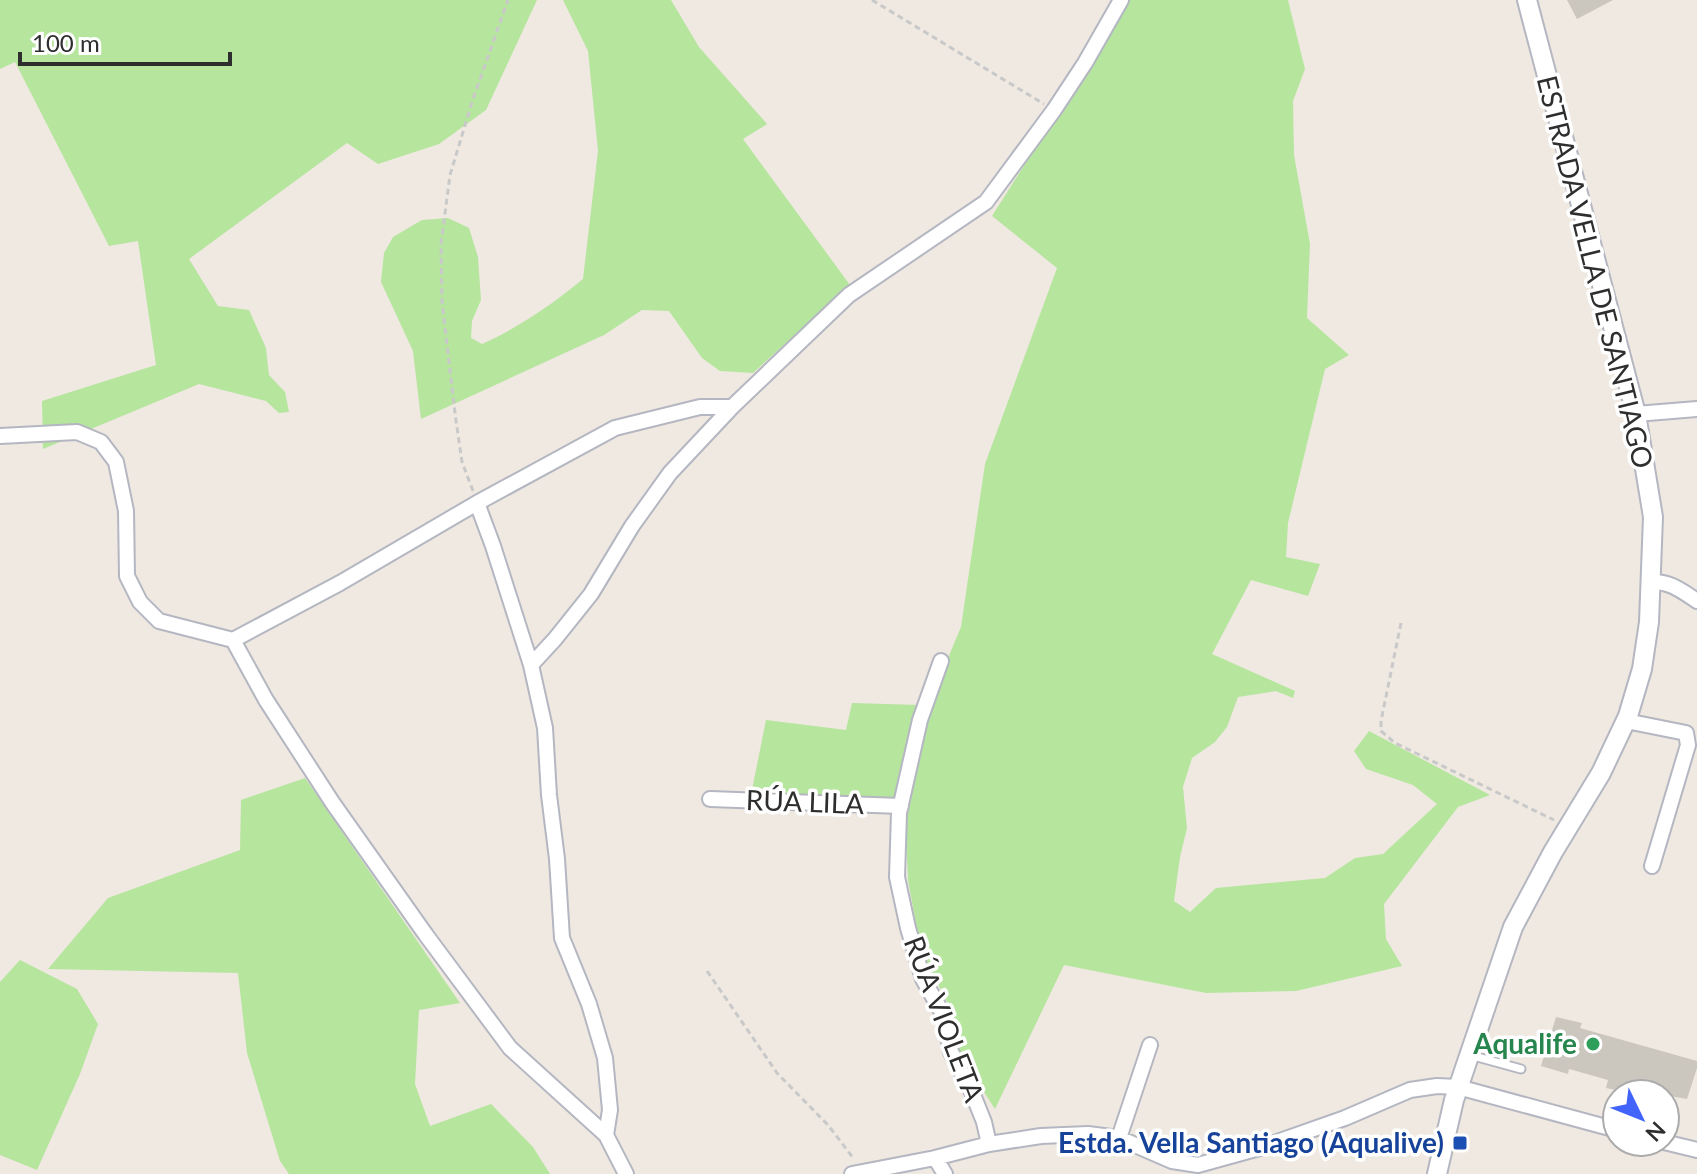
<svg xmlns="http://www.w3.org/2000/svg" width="1697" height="1174" viewBox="0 0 1697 1174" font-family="Lato,sans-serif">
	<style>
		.green { fill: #b6e59e }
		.building { fill: #cbc7bf }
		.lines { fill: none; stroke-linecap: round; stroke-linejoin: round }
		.service-casing { stroke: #b4b7c1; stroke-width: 11 }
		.minor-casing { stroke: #b4b7c1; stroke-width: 18 }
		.secondary-casing { stroke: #b4b7c1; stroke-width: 22 }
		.path { stroke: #c9c9c9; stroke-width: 3; stroke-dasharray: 6 4; stroke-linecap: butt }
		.service { stroke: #fff; stroke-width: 7 }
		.minor { stroke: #fff; stroke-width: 14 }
		.secondary { stroke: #fff; stroke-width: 18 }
		.leisure-dot { fill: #2e9e5b; stroke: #fff; stroke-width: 3 }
		.transit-dot { fill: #1a4fb4; stroke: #fff; stroke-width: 3 }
		.labels { text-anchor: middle; stroke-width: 7; stroke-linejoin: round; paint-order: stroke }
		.street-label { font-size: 28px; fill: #2e2e2e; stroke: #fff }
		.leisure-label { font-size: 28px; font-weight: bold; fill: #27864d; stroke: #fff; text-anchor: end }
		.transit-label { font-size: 28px; font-weight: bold; fill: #164399; stroke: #fff; text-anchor: end }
	</style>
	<rect width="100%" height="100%" fill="#efe9e1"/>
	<path class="green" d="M0 0H537L486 110 439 144 378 164 347 143 189 259 218 306 249 310 266 348 269 375 285 392 289 412 279 413 266 401 199 384 43 449 42 401 156 365 138 241 109 246 15 62 0 69Z
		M563 0H671L699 47 767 124 743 139 850 285 753 373 720 371 702 358 669 311 642 310 604 335 421 419 413 351 381 282 384 253 393 237 422 220 448 218 469 228 478 257 481 300 472 321 471 338 482 344C518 328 553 304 583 279L598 151 588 51Z
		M1129 0H1288L1305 69 1293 101 1294 155 1310 244 1307 318 1349 355 1325 369 1288 523 1286 557 1320 564 1308 596 1251 580 1212 654 1295 691 1293 698 1276 691 1238 697 1227 727 1215 742 1192 758 1183 787 1187 828 1180 857 1174 901 1190 912 1216 888 1325 878 1355 858 1383 854 1437 804 1413 785 1366 769 1354 751 1369 731 1490 795 1458 807 1384 904 1386 939 1402 966 1296 991 1206 993 1064 965 995 1109 960 1055 952 1012 921 951 908 880 905 809 750 800 766 720 846 730 852 703 919 705 940 677 961 627 985 464 1057 268 992 216Z
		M305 778 460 1003 419 1010 415 1084 430 1126 491 1104 533 1147 550 1174H289L280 1161 247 1053 238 973 48 969 108 898 240 850 241 800Z
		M20 960 77 989 98 1024 80 1074 37 1170 0 1155V982Z"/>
	<path class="building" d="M1567 0H1613L1577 19Z
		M1556 1017 1582 1023 1580 1028 1697 1061V1068L1687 1099 1647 1092 1646 1094H1634L1606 1088 1608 1080 1569 1069 1568 1074 1541 1066Z"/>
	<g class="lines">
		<defs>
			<path id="service" d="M1470 1055 1521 1069"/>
			<path id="minor" d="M1636 414 1697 409
				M0 436 77 432 101 442 116 462 126 511 127 576 140 602 159 621 233 640 340 583 477 503 615 428 700 407H732
				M477 503 493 546 531 665 545 728 549 795 557 859 562 938 589 1004 605 1058 610 1110 606 1135
				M1651 582C1670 581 1682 591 1697 601
				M233 640 266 700 332 802 426 935 510 1048 606 1135 626 1174
				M941 661 920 720 899 813 897 877 908 928 923 979 944 1016 951 1052 972 1092 984 1122 989 1144
				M531 665 555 639 591 594 632 526 670 473 732 407 849 295 986 202 1054 110 1085 63 1121 0
				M1626 721 1686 733 1688 745 1652 866
				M710 799 901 806
				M1119 1138 1150 1045
				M1664 1142 1697 1150
				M935 1158 945 1174
				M852 1174 935 1158 989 1144 1041 1136 1088 1134 1119 1138 1172 1161 1198 1165 1263 1147 1345 1118 1410 1090 1437 1086 1458 1087 1617 1130"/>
			<path id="secondary" d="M1437 1174 1454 1100 1513 927 1553 852 1601 773 1628 716 1642 669 1649 622 1653 517 1636 414 1527 0"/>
		</defs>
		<use href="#service" class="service-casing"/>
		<use href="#minor" class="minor-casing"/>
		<use href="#secondary" class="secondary-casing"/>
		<path class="path" d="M872 0 1044 104
			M473 491 462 462 456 421 442 302 441 244 450 175 473 99 508 0
			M1401 623 1381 721V731L1395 743 1554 820
			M707 971 777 1073 828 1125 854 1159"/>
		<use href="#service" class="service"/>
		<use href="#minor" class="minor"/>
		<use href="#secondary" class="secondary"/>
	</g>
	<circle class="leisure-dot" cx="1593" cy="1044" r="8"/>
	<rect class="transit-dot" x="1452" y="1135" width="16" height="16" rx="4"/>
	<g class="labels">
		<g class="street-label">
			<text transform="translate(1595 272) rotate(76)" y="10">ESTRADA VELLA DE SANTIAGO</text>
			<text transform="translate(805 802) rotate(2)" y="10">RÚA LILA</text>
			<text transform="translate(944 1019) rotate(69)" y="10">RÚA VIOLETA</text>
		</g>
		<g class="leisure-label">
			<text x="1577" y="1054">Aqualife</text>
		</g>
		<g class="transit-label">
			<text x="1444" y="1153">Estda. Vella Santiago (Aqualive)</text>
		</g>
	</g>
	<g transform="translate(1641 1118) rotate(133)"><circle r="38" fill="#ffffff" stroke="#ababab" stroke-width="2"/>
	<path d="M0-6L14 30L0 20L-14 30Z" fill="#4264fb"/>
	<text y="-12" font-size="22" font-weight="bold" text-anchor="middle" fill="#2e2e2e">N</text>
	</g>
	<path d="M20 52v12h210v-12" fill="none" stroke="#2e2e2e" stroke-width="4"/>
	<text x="32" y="52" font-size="24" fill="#2e2e2e" stroke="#ffffff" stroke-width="6" paint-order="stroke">100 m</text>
</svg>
